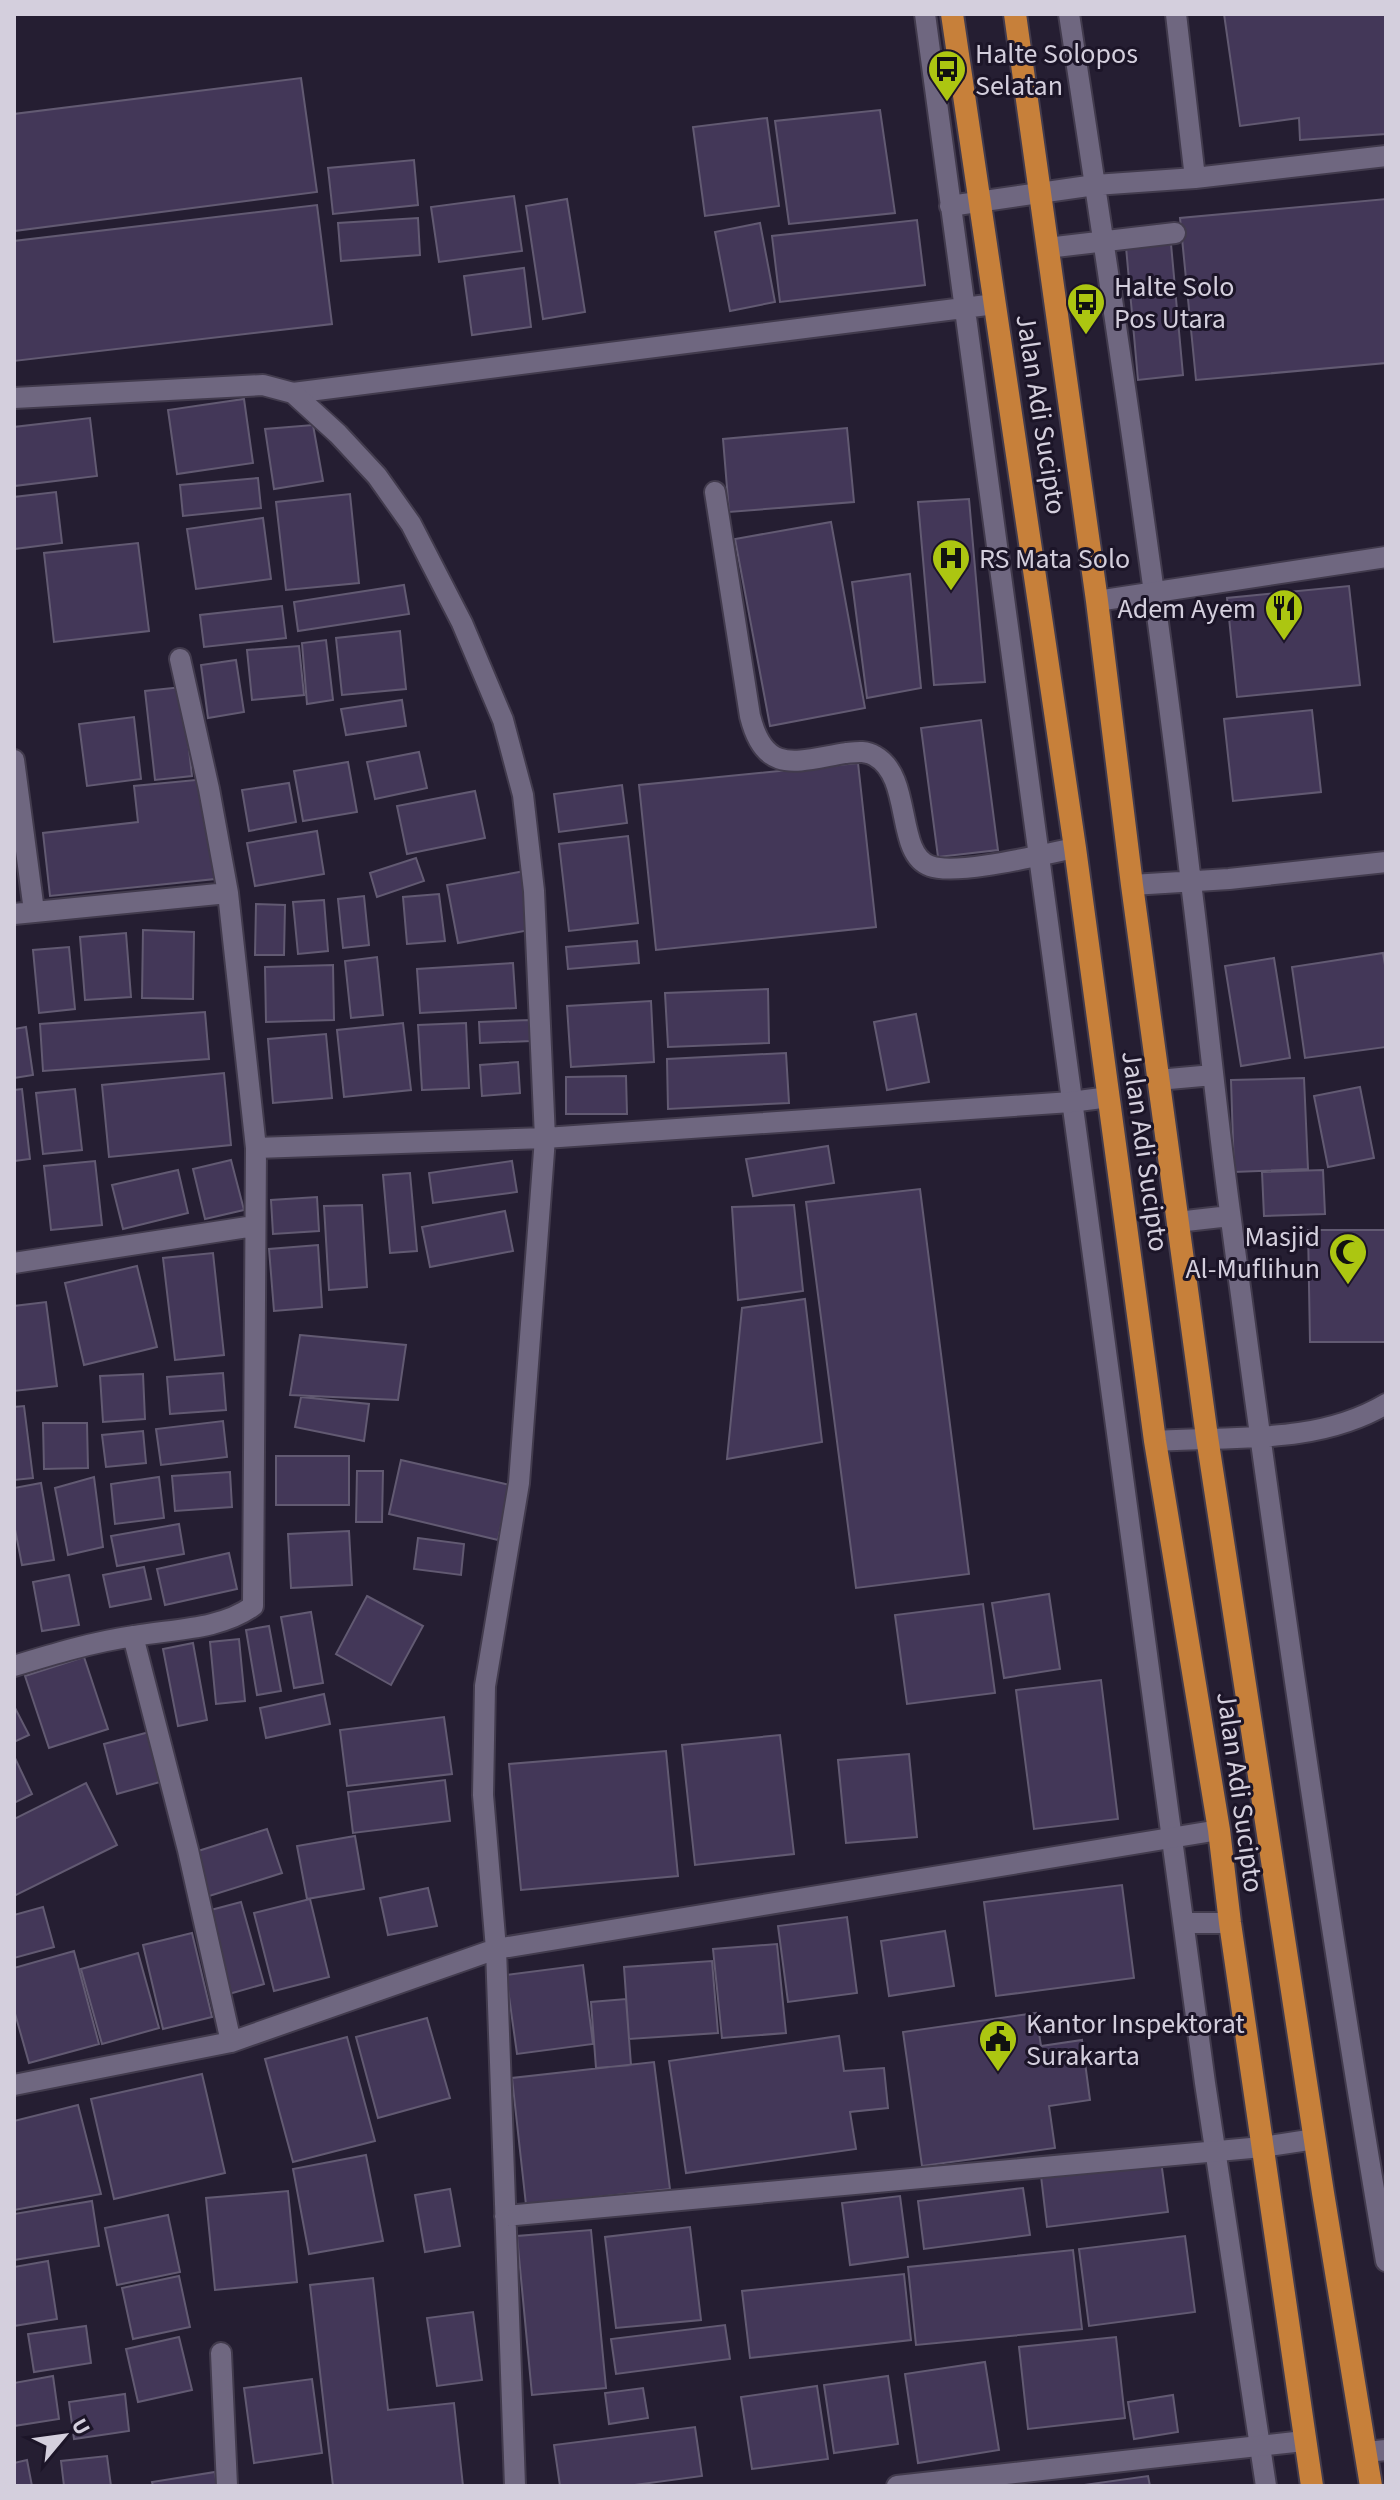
<svg xmlns="http://www.w3.org/2000/svg" width="1400" height="2500" viewBox="0 0 1400 2500" font-family="'Source Sans 3',sans-serif">
	<style>
		.building { fill: #433758; stroke: #625a72; stroke-width: 2 }
		.lines { fill: none; stroke-linecap: round; stroke-linejoin: round }
		.service-casing { stroke: #423b4d; stroke-width: 24 }
		.minor-casing { stroke: #423b4d; stroke-width: 24 }
		.trunk-casing { stroke: #423b4d; stroke-width: 26 }
		.service { stroke: #6f6780; stroke-width: 20 }
		.minor { stroke: #6f6780; stroke-width: 20 }
		.trunk { stroke: #c7803a; stroke-width: 22 }
		.labels { text-anchor: middle; stroke-width: 6; stroke-linejoin: round; paint-order: stroke }
		.poi-label { font-size: 28px; fill: #d4cfdd; stroke: #1c1528; text-anchor: start }
		.street-label { font-size: 28px; fill: #d4cfdd; stroke: #1c1528 }
	</style>
	<rect width="100%" height="100%" fill="#251e32"/>
	<path class="building" d="M1224 14H1386V134L1300 140 1299 118 1240 126Z
		M301 78 317 192 14 231V114Z
		M880 110 895 213 789 224 775 121Z
		M767 118 779 206 705 216 693 127Z
		M414 160 418 205 333 214 328 168Z
		M514 196 522 251 439 262 431 207Z
		M567 199 585 312 543 319 526 206Z
		M1386 199V363L1196 380 1180 218Z
		M317 205 332 324 14 361V241Z
		M418 218 420 255 341 261 338 223Z
		M917 220 925 285 780 302 772 236Z
		M760 223 775 302 730 311 715 232Z
		M1171 244 1183 375 1138 380 1126 247Z
		M524 268 531 327 472 335 464 276Z
		M244 399 253 463 177 474 168 410Z
		M90 418 97 476 14 486V427Z
		M313 425 323 481 274 489 265 429Z
		M847 428 854 502 729 512 723 439Z
		M258 478 261 508 183 516 180 485Z
		M56 492 62 543 14 549V497Z
		M350 494 359 583 286 590 276 502Z
		M969 499 985 682 934 685 918 502Z
		M263 518 271 579 196 589 187 529Z
		M831 522 865 708 770 726 735 539Z
		M138 543 149 631 54 642 44 553Z
		M910 574 921 688 867 698 852 582Z
		M404 585 409 614 298 631 294 602Z
		M1349 586 1360 685 1237 697 1227 598Z
		M282 606 286 638 204 647 200 615Z
		M400 631 406 689 342 695 336 638Z
		M326 640 333 700 307 704 302 643Z
		M299 646 304 695 252 700 247 650Z
		M236 660 244 712 208 718 201 665Z
		M182 687 192 776 155 780 145 691Z
		M402 700 406 726 346 735 341 709Z
		M1312 710 1321 792 1233 801 1224 719Z
		M134 717 141 779 87 786 79 724Z
		M981 720 998 850 938 857 921 728Z
		M419 752 427 788 375 799 367 762Z
		M348 762 357 812 303 821 294 771Z
		M858 763 876 927 656 950 639 785Z
		M206 779 215 879 50 896 43 833 138 822 134 786Z
		M289 783 296 822 249 831 242 790Z
		M622 785 627 823 559 832 554 794Z
		M475 791 485 838 407 854 397 806Z
		M317 831 324 874 255 886 247 843Z
		M628 836 638 923 569 931 559 844Z
		M416 858 424 881 377 897 370 873Z
		M525 871 535 929 458 943 447 885Z
		M439 894 445 941 407 944 403 897Z
		M364 896 369 945 343 948 338 899Z
		M324 900 328 951 298 954 293 902Z
		M256 904 285 905 284 955H255Z
		M143 930 194 932 193 999 142 998Z
		M126 933 131 997 85 1000 80 937Z
		M637 941 639 963 568 969 566 947Z
		M69 947 75 1009 39 1013 33 950Z
		M1383 953 1386 971V1047L1305 1058 1292 967Z
		M377 957 383 1015 351 1018 345 961Z
		M1274 958 1290 1058 1241 1066 1225 966Z
		M513 963 516 1008 420 1013 417 969Z
		M333 965 334 1020 266 1022 265 967Z
		M768 989 769 1043 668 1047 665 993Z
		M651 1001 654 1062 571 1067 567 1006Z
		M205 1012 209 1059 43 1071 40 1024Z
		M916 1014 929 1082 887 1090 874 1022Z
		M530 1020 531 1041 480 1043 479 1022Z
		M403 1023 411 1090 344 1097 337 1030Z
		M466 1023 469 1088 422 1090 418 1025Z
		M26 1027 33 1075 14 1078V1029Z
		M326 1034 332 1098 273 1103 268 1039Z
		M786 1053 789 1103 668 1109 667 1059Z
		M518 1062 520 1093 482 1096 480 1065Z
		M224 1073 231 1145 109 1157 102 1085Z
		M626 1076 627 1114H566V1077Z
		M1304 1078 1308 1169 1234 1172 1231 1080Z
		M1360 1087 1374 1158 1328 1167 1314 1096Z
		M22 1089 30 1159 14 1161V1090Z
		M75 1089 82 1150 43 1154 36 1093Z
		M828 1146 834 1183 753 1196 746 1159Z
		M231 1160 244 1210 205 1219 193 1169Z
		M95 1161 102 1225 51 1230 44 1166Z
		M512 1161 517 1192 433 1203 429 1173Z
		M178 1170 188 1213 123 1229 112 1185Z
		M1323 1170 1325 1214 1264 1216 1262 1172Z
		M410 1173 417 1251 390 1253 383 1175Z
		M920 1189 969 1574 856 1588 806 1202Z
		M317 1197 319 1231 273 1234 271 1200Z
		M362 1205 367 1287 329 1290 324 1206Z
		M794 1205 803 1291 738 1300 732 1207Z
		M505 1211 513 1251 430 1267 422 1227Z
		M1308 1230H1386V1342H1310Z
		M318 1245 322 1307 274 1311 269 1249Z
		M213 1253 224 1355 175 1360 163 1258Z
		M137 1266 157 1347 84 1365 65 1283Z
		M805 1299 822 1442 727 1459 742 1308Z
		M46 1302 57 1386 14 1391V1306Z
		M300 1335 406 1345 398 1400 290 1395Z
		M223 1373 226 1410 170 1414 167 1377Z
		M143 1374 145 1419 103 1422 100 1376Z
		M301 1397 369 1404 364 1441 295 1427Z
		M24 1406 33 1478 14 1480V1407Z
		M223 1421 227 1457 161 1465 156 1429Z
		M43 1423H87L88 1468 44 1469Z
		M143 1431 146 1463 106 1467 102 1435Z
		M276 1456H349V1505H276Z
		M401 1460 510 1485 498 1540 389 1514Z
		M357 1471H383L382 1522H356Z
		M230 1472 232 1507 175 1511 172 1476Z
		M94 1477 103 1547 68 1555 55 1488Z
		M159 1477 164 1518 115 1524 111 1484Z
		M41 1483 54 1560 22 1565 14 1524V1488Z
		M179 1524 184 1554 117 1566 111 1536Z
		M349 1531 352 1585 291 1588 288 1534Z
		M418 1538 464 1544 461 1575 414 1569Z
		M229 1553 237 1589 165 1605 157 1569Z
		M144 1567 151 1599 110 1607 103 1575Z
		M69 1575 79 1625 42 1631 33 1582Z
		M1049 1594 1060 1669 1004 1678 992 1603Z
		M367 1596 423 1626 391 1685 336 1654Z
		M983 1604 995 1693 907 1704 895 1615Z
		M311 1612 323 1683 294 1688 281 1617Z
		M269 1626 281 1691 257 1695 246 1630Z
		M239 1639 245 1701 216 1704 210 1642Z
		M193 1643 207 1720 178 1726 163 1649Z
		M84 1657 108 1729 49 1748 25 1676Z
		M1101 1680 1118 1819 1034 1829 1016 1690Z
		M324 1694 330 1724 266 1738 260 1708Z
		M14 1706 29 1735 14 1742Z
		M444 1717 452 1774 347 1786 340 1730Z
		M153 1731 167 1780 117 1794 104 1744Z
		M780 1735 794 1854 695 1865 682 1745Z
		M666 1751 678 1876 521 1890 509 1764Z
		M909 1754 917 1837 846 1843 838 1760Z
		M14 1756 32 1794 14 1803Z
		M445 1780 450 1821 353 1833 348 1792Z
		M86 1783 117 1845 14 1896V1819Z
		M267 1829 282 1873 206 1897 192 1853Z
		M355 1836 364 1889 307 1899 297 1846Z
		M1122 1885 1134 1978 996 1996 984 1902Z
		M428 1888 437 1926 388 1935 380 1898Z
		M310 1899 329 1977 274 1991 254 1913Z
		M241 1902 264 1984 229 1994 207 1911Z
		M43 1907 54 1947 14 1958V1915Z
		M847 1917 857 1993 788 2002 778 1926Z
		M945 1931 954 1986 889 1996 881 1941Z
		M192 1933 212 2017 163 2029 143 1945Z
		M777 1944 786 2033 722 2038 713 1949Z
		M74 1951 99 2044 29 2063 14 2010V1968Z
		M138 1953 159 2028 102 2044 81 1969Z
		M712 1961 718 2033 629 2039 624 1967Z
		M583 1965 593 2044 517 2054 506 1975Z
		M626 1999 631 2065 596 2068 591 2002Z
		M1036 2013 1041 2046 1082 2040 1090 2100 1049 2106 1055 2148 922 2166 903 2032Z
		M427 2018 450 2098 378 2118 356 2037Z
		M839 2036 844 2071 884 2068 888 2108 850 2112 856 2149 686 2173 669 2061Z
		M347 2037 375 2141 293 2162 265 2059Z
		M654 2062 670 2189 526 2205 512 2078Z
		M202 2074 225 2173 114 2199 91 2099Z
		M78 2105 101 2194 14 2210V2121Z
		M366 2155 383 2241 309 2254 293 2169Z
		M1161 2161 1168 2212 1047 2227 1041 2176Z
		M1023 2188 1030 2235 924 2249 918 2201Z
		M450 2189 460 2246 425 2252 415 2195Z
		M288 2191 297 2282 215 2290 206 2198Z
		M900 2196 908 2257 850 2265 842 2203Z
		M92 2201 99 2246 14 2260V2214Z
		M168 2215 180 2272 117 2285 105 2228Z
		M690 2227 701 2320 616 2328 605 2237Z
		M591 2230 606 2388 532 2395 517 2236Z
		M1185 2236 1195 2312 1089 2326 1079 2249Z
		M1073 2250 1082 2329 916 2345 908 2267Z
		M48 2261 57 2319 14 2326V2267Z
		M904 2274 911 2340 750 2358 742 2291Z
		M179 2276 190 2327 133 2339 122 2288Z
		M373 2278 388 2410 454 2403 463 2486H333L310 2285Z
		M473 2312 482 2380 437 2386 427 2318Z
		M725 2325 730 2359 616 2374 611 2339Z
		M86 2326 91 2363 34 2372 28 2334Z
		M179 2337 192 2390 138 2402 126 2349Z
		M1116 2337 1125 2418 1028 2429 1019 2347Z
		M985 2362 999 2450 918 2463 905 2374Z
		M53 2376 59 2419 14 2426V2383Z
		M888 2376 898 2444 834 2453 824 2385Z
		M312 2379 322 2453 254 2463 244 2388Z
		M817 2386 828 2459 752 2469 741 2397Z
		M643 2388 648 2418 609 2424 605 2393Z
		M125 2394 129 2431 74 2439 69 2402Z
		M1173 2395 1178 2432 1134 2439 1128 2402Z
		M695 2427 702 2476 627 2486H560L554 2445Z
		M107 2456 111 2486H64L61 2461Z
		M27 2460 32 2486H14V2463Z
		M215 2472 217 2486H153L152 2482Z
		M1148 2476 1150 2486H1077Z"/>
	<g class="lines">
		<defs>
			<path id="service" d="M925 14 1205 2083 1266 2486
				M1069 14C1113 303 1157 593 1191 883 1205 993 1215 1102 1230 1212 1276 1562 1327 1912 1386 2261
				M1176 14 1195 178
				M950 206 1095 185 1195 178 1386 156
				M1047 248 1175 233
				M293 393 995 304
				M715 492 750 716C765 776 796 761 846 753 856 752 865 750 875 756 913 777 895 854 930 866 957 876 1044 854 1075 848
				M1132 885 1229 879 1386 862
				M1158 1080 1213 1075
				M1177 1222 1230 1216
				M1155 1441C1232 1436 1317 1445 1386 1404
				M1184 1923H1230
				M1366 2452 1386 2450"/>
			<path id="minor" d="M14 398 263 385 293 393 338 434 377 476 411 524 462 623 503 720 523 795 534 891 545 1138 519 1483 485 1686 483 1795 496 1949 515 2486
				M1097 601 1386 557
				M180 659 209 789 228 893
				M14 760 34 911
				M14 914 228 893 256 1148 545 1138 1071 1102 1109 1097
				M14 1263 254 1226
				M133 1636 188 1850 231 2042
				M14 1666C53 1654 93 1642 134 1636 173 1629 220 1630 253 1606L256 1148
				M14 2085 231 2042 496 1949 1219 1830
				M505 2216 1262 2147 1315 2139
				M221 2353 227 2486
				M897 2486 1304 2441"/>
			<path id="trunk" d="M952 14 1075 848 1155 1441 1219 1830 1230 1923 1312 2486
				M1015 14 1097 601 1132 885 1207 1437 1323 2193 1371 2486"/>
		</defs>
		<use href="#service" class="service-casing"/>
		<use href="#minor" class="minor-casing"/>
		<use href="#trunk" class="trunk-casing"/>
		<use href="#service" class="service"/>
		<use href="#minor" class="minor"/>
		<use href="#trunk" class="trunk"/>
	</g>
	<defs>
		<symbol id="bus-pin" viewBox="-11 -11 22 30"><path d="M0 17L-7.5 6A9.5 9.5 0 1 1 7.5 6Z" fill="#acc611" stroke="#1c1528"/><path d="M-5-6H5V4H4V6H2V4H-2V6H-4V4H-5ZM-3.5-4V0h7V-4ZM-3.5 1.2v1.5H-2V1.2ZM2 1.2v1.5H3.5V1.2Z" fill="#111"/></symbol>
		<symbol id="hospital-pin" viewBox="-11 -11 22 30"><path d="M0 17L-7.5 6A9.5 9.5 0 1 1 7.5 6Z" fill="#acc611" stroke="#1c1528"/><path d="M-5-5h3v3.5h4V-5h3V5h-3V1.5h-4V5h-3Z" fill="#111"/></symbol>
		<symbol id="restaurant-pin" viewBox="-11 -11 22 30"><path d="M0 17L-7.5 6A9.5 9.5 0 1 1 7.5 6Z" fill="#acc611" stroke="#1c1528"/><path d="M-5-6h1v4h1v-4h1v4h1v-4h1v5L-1.5 .5V6h-2V.5L-5-1ZM5-6V6H3V1.5H1.5Q1.5-4 5-6Z" fill="#111"/></symbol>
		<symbol id="mosque-pin" viewBox="-11 -11 22 30"><path d="M0 17L-7.5 6A9.5 9.5 0 1 1 7.5 6Z" fill="#acc611" stroke="#1c1528"/><path d="M3.5-4.9A6 6 0 1 0 3.5 4.9A5 5 0 1 1 3.5-4.9Z" fill="#111"/></symbol>
		<symbol id="civic-pin" viewBox="-11 -11 22 30"><path d="M0 17L-7.5 6A9.5 9.5 0 1 1 7.5 6Z" fill="#acc611" stroke="#1c1528"/><path d="M-.6-6.5H3V-4.5H.6V-3L4-1V1h2V6H-6V1h2V-1L-.6-3ZM-1.2 2.5V6h2.4V2.5Z" fill="#111"/></symbol>
	</defs>
	<g fill-rule="evenodd">
		<use href="#bus-pin" x="925" y="47" width="44" height="60"/>
		<use href="#bus-pin" x="1064" y="280" width="44" height="60"/>
		<use href="#hospital-pin" x="929" y="536" width="44" height="60"/>
		<use href="#restaurant-pin" x="1262" y="586" width="44" height="60"/>
		<use href="#mosque-pin" x="1326" y="1230" width="44" height="60"/>
		<use href="#civic-pin" x="976" y="2017" width="44" height="60"/>
	</g>
	<g class="labels">
		<g class="poi-label">
			<text x="975" y="63">Halte Solopos<tspan x="975" dy="32">Selatan</tspan></text>
			<text x="1114" y="296">Halte Solo<tspan x="1114" dy="32">Pos Utara</tspan></text>
			<text x="979" y="568">RS Mata Solo</text>
			<text x="1256" y="618" text-anchor="end">Adem Ayem</text>
			<text x="1320" y="1246" text-anchor="end">Masjid<tspan x="1320" dy="32">Al-Muflihun</tspan></text>
			<text x="1026" y="2033">Kantor Inspektorat<tspan x="1026" dy="32">Surakarta</tspan></text>
		</g>
		<g class="street-label">
			<text transform="translate(1042 414) rotate(81)" y="10">Jalan Adi Sucipto</text>
			<text transform="translate(1146 1151) rotate(82)" y="10">Jalan Adi Sucipto</text>
			<text transform="translate(1241 1792) rotate(82)" y="10">Jalan Adi Sucipto</text>
		</g>
	</g>
	<rect width="1400" height="2500" fill="none" stroke="#d4cfdd" stroke-width="32"/>
	<g transform="translate(64 2436) rotate(61)" stroke="#1c1528" stroke-width="6" paint-order="stroke">
	<path d="M0-6L14 30L0 20L-14 30Z" fill="#d4cfdd"/>
	<text y="-12" font-size="22" font-weight="bold" text-anchor="middle" fill="#d4cfdd">U</text>
	</g>
</svg>
